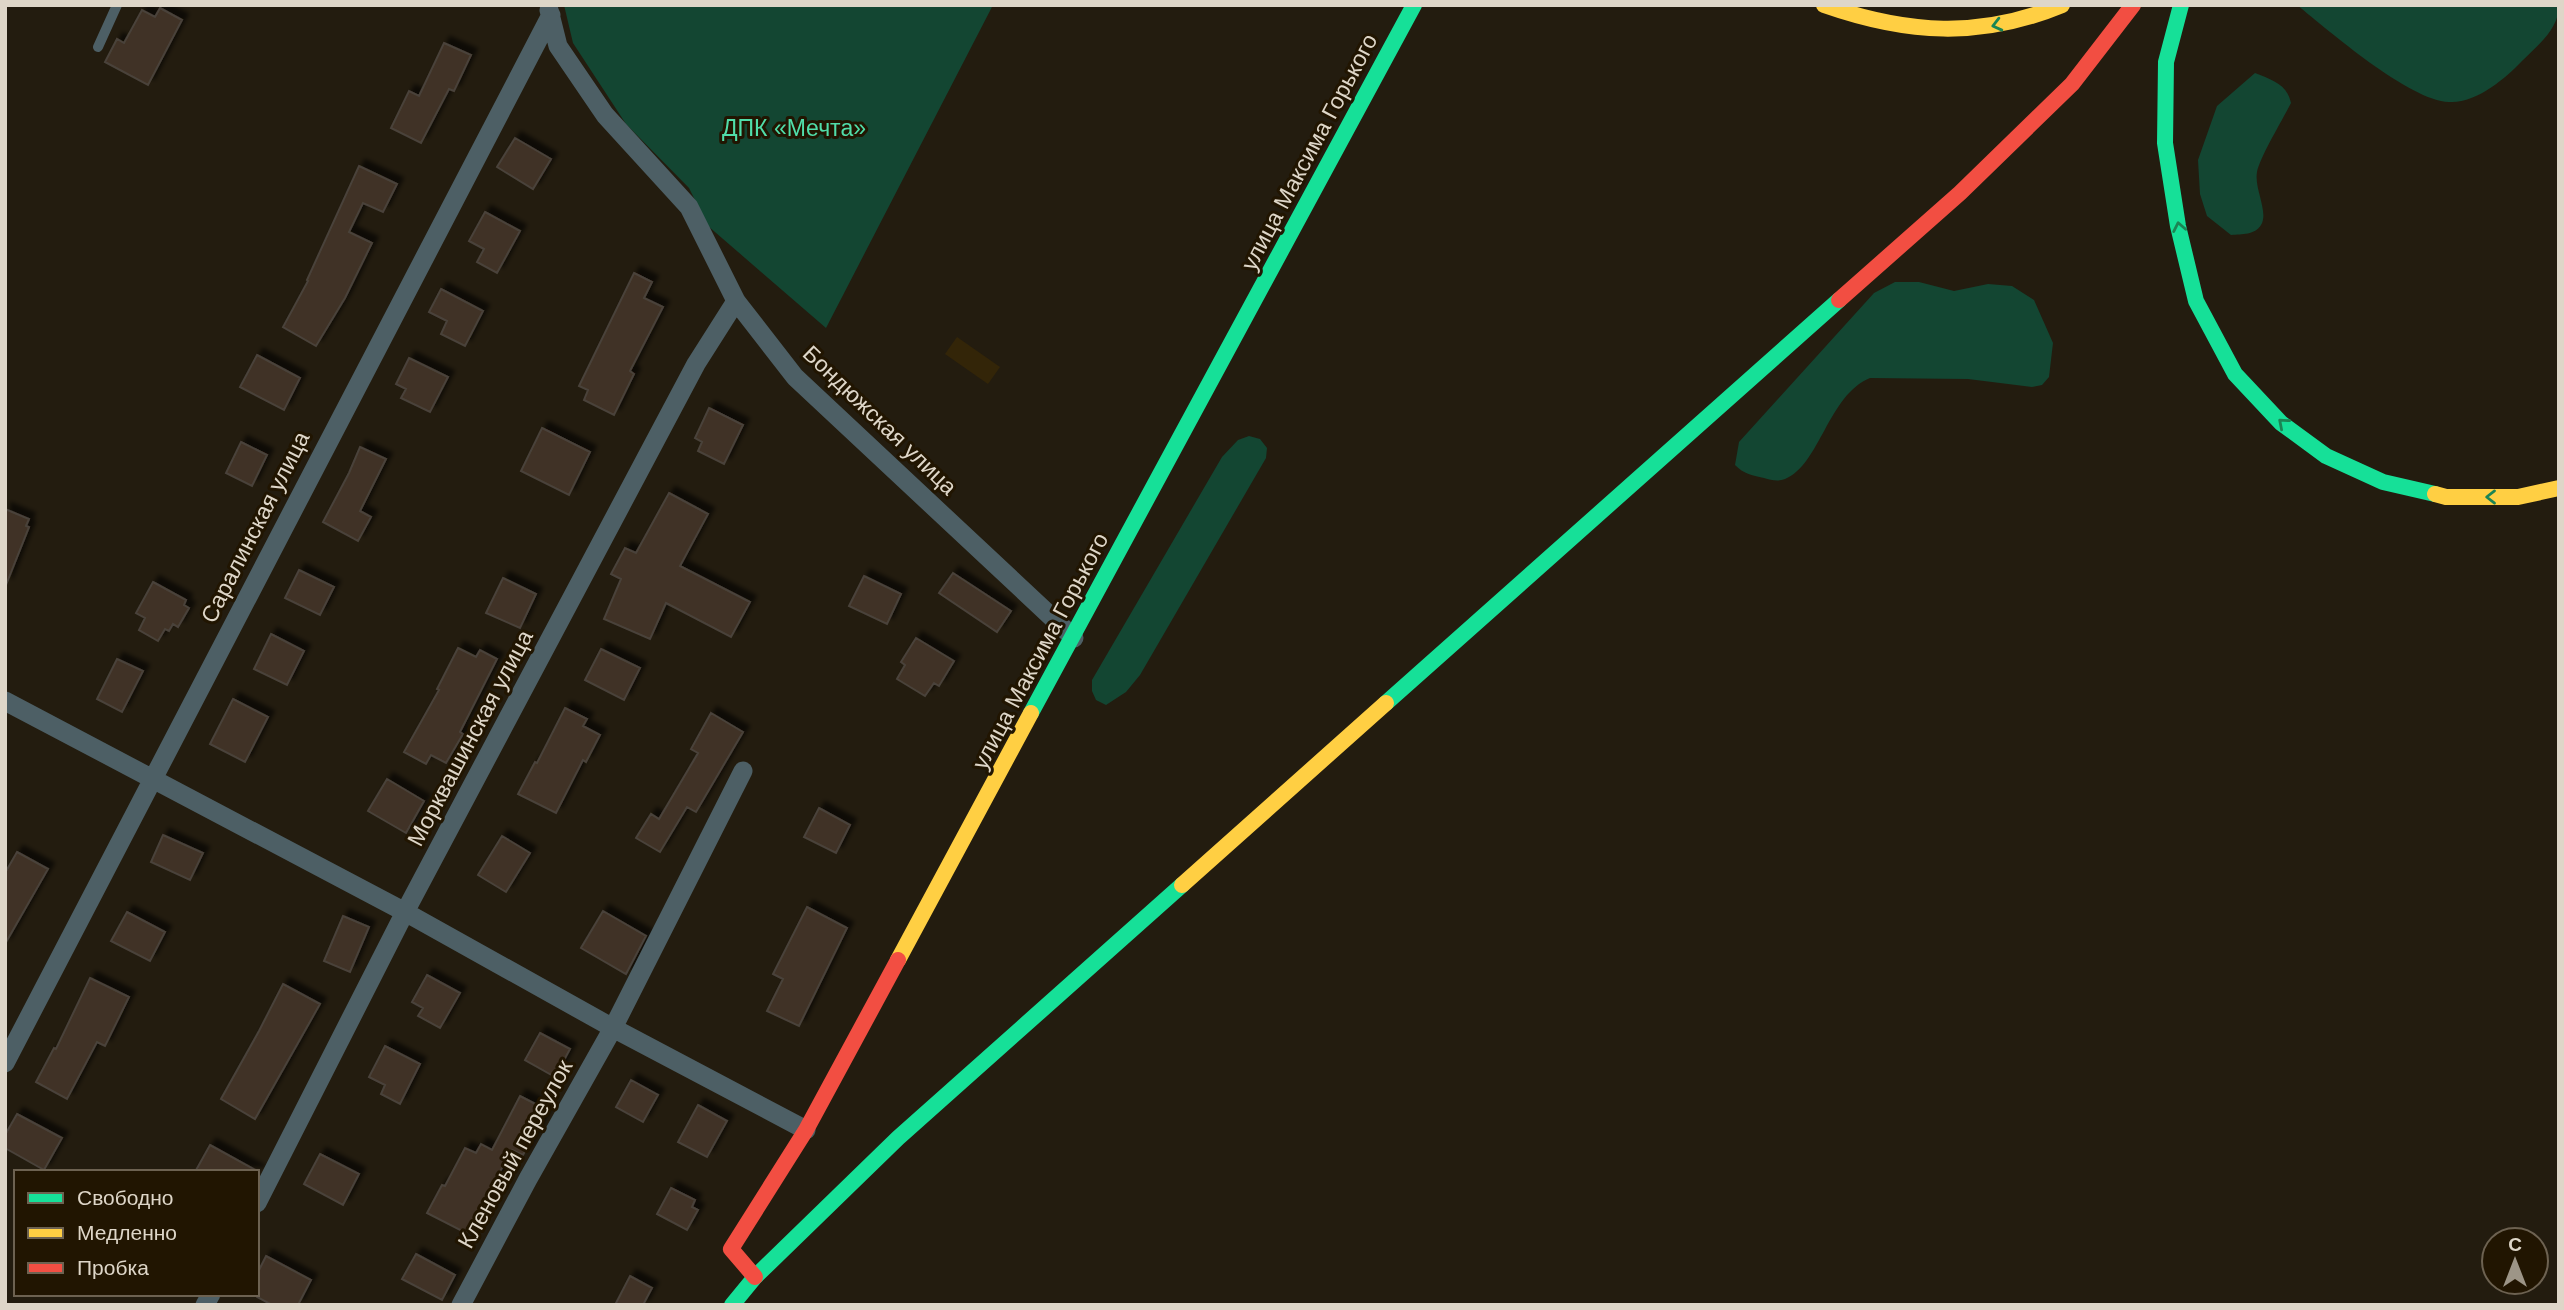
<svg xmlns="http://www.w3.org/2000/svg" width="2564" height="1310" viewBox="0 0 2564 1310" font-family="Arial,sans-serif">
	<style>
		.built { fill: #332508 }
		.green { fill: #134632 }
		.building { fill: #403326; stroke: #4a423a; stroke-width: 2; filter: url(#shadow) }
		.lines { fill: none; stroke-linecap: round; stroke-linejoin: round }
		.lane { stroke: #4d5f65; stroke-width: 10 }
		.street { stroke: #4d5f65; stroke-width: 19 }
		.fast { stroke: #16e098; stroke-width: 16 }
		.slow { stroke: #ffcf43; stroke-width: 16 }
		.jam { stroke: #f24e42; stroke-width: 16 }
		.oneway { stroke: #1b8554 }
		.labels { text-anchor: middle; stroke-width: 6; stroke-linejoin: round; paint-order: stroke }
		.park-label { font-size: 23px; fill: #50dda9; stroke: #211501 }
		.street-label { font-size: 23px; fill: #ded6c8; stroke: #211501 }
	</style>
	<defs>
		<filter id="shadow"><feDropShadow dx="6" dy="-6" stdDeviation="2" flood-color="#0009"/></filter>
	</defs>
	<rect width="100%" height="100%" fill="#231c0f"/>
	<path class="built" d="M957 337 1000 367 988 384 945 354Z"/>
	<path class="green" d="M564 5H993L826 328 708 226 689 188 626 124 573 43Z
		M2297 5H2559C2559 29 2538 45 2522 61 2505 79 2475 104 2449 102 2410 101 2329 31 2297 5Z
		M2255 73C2272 80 2287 84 2291 103 2283 119 2260 157 2257 172 2254 189 2269 212 2261 225 2255 235 2242 234 2231 235L2207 216 2200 194 2198 160 2217 106Z
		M1895 282H1919L1954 291 1988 284 2012 286 2034 300 2053 343 2049 377 2042 385 2032 387 1968 379 1870 378C1828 395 1820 465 1785 479 1778 482 1771 480 1764 478 1751 475 1744 474 1735 465L1739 442 1874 293Z
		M1249 436 1260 439 1267 448 1266 458 1140 675 1126 692 1106 705 1096 700 1092 691V680L1222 457 1238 440Z"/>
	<path class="building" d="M160 8 182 20 148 85 105 62 117 39 124 43 142 10 155 17Z
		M444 43 471 55 454 91 449 89 421 143 391 128 409 91 419 96Z
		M515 138 551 159 533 189 497 167Z
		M359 166 397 184 383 212 363 203 349 232 372 243 345 298 316 346 283 327 308 281 307 280Z
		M485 212 520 231 497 273 477 262 484 249 469 241Z
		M634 273 652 282 644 298 663 307 630 371 634 374 614 415 584 400 588 390 579 386Z
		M441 289 483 311 465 346 441 334 447 321 429 312Z
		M257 355 300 378 284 410 240 387Z
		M409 358 448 377 430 412 401 398 406 389 396 384Z
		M709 408 743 425 724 464 698 451 702 442 695 438Z
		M542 428 590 452 569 495 521 471Z
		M241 442 267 455 252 486 226 473Z
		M360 447 386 459 360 511 371 517 358 541 323 522 349 473Z
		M669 493 708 514 680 566 750 602 731 637 666 603 650 639 604 619 621 579 611 574 625 548 636 553Z
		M5 509 29 519 26 526 29 527 6 585Z
		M299 570 334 587 320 615 285 598Z
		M953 573 1011 611 997 632 939 593Z
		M864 576 901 594 887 624 849 606Z
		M503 578 536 594 520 628 486 613Z
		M153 582 186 600 184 605 189 608 178 627 173 624 169 631 165 629 158 641 139 630 145 618 136 613Z
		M271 634 304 651 287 685 254 669Z
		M916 638 954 661 939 686 934 683 925 696 897 679 905 665 901 662Z
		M458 648 476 657 480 650 497 659 460 732 463 734 446 763 431 755 426 764 404 752 439 690 437 689Z
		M601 649 640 668 624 700 585 680Z
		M117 659 143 671 122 712 97 699Z
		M233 699 268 717 245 762 210 744Z
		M565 708 587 719 583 726 600 735 586 762 583 760 556 813 518 794 535 762 537 763Z
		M711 713 743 732 696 812 687 807 660 852 636 838 651 814 659 819 698 753 691 749Z
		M387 779 424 801 406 833 368 811Z
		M819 808 850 825 836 853 804 837Z
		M163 835 203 853 190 880 151 862Z
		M502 836 530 853 506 892 478 875Z
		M17 852 48 869 5 944V873Z
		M807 907 847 928 799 1026 767 1011 783 979 773 974Z
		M603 911 646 936 626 974 581 948Z
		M127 912 165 932 150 961 111 941Z
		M343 916 369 927 350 972 324 961Z
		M427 975 460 993 440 1028 418 1016 423 1008 412 1002Z
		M90 978 129 997 105 1046 97 1042 67 1099 36 1082 54 1048 56 1049Z
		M283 984 320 1004 255 1119 221 1099 259 1031Z
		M540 1033 570 1049 555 1077 525 1060Z
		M385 1046 420 1064 400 1104 381 1094 385 1085 369 1077Z
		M631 1080 658 1095 643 1122 616 1107Z
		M520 1096 547 1110 523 1155 512 1150 466 1233 427 1213 442 1185 445 1186 465 1148 476 1153 481 1144 492 1150Z
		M698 1105 727 1121 707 1157 678 1142Z
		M17 1114 62 1138 44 1170 5 1148V1135Z
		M210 1145 259 1172H195Z
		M320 1154 359 1174 343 1205 304 1184Z
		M671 1188 695 1200 692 1207 698 1210 687 1230 657 1214Z
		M416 1254 455 1275 442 1300 402 1279Z
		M266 1256 311 1280 298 1305H272L257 1297V1274Z
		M630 1276 652 1288 643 1305H615Z"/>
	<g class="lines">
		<path class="lane" d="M98 47 117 5"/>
		<path class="street" d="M549 10 558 46 605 115 689 207 736 301 795 377 1074 638
			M5 701 405 912 613 1028 806 1130
			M5 1063 551 15
			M257 1203 405 912 696 364 736 301
			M205 1305 211 1294
			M461 1305 528 1179 613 1028 743 771"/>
		<path class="fast" d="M2181 5 2166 62 2165 143 2178 226 2196 301 2235 374 2281 423 2326 456 2383 482 2435 494
			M1386 703 1839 300
			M1031 713 1414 5
			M732 1305 755 1277 898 1138 1182 885"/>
		<path class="slow" d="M1824 5C1907 34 1980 39 2062 5
			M2435 494 2446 497H2518L2559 488
			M1182 885 1386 703
			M898 960 1031 713"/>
		<path class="jam" d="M1839 300 1960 193 2072 84 2133 5
			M755 1277 731 1249 806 1130 898 960"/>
	</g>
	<defs><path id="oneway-chevron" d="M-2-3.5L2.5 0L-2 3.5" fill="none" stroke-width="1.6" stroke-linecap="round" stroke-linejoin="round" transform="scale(1.75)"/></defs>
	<g class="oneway">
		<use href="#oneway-chevron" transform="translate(1997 25) rotate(166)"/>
		<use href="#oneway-chevron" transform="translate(2179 227) rotate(-101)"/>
		<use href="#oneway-chevron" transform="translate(2283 423) rotate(-139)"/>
		<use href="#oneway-chevron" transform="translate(2491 497) rotate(180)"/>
	</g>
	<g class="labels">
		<g class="park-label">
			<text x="794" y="136">ДПК «Мечта»</text>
		</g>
		<g class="street-label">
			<text transform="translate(1309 152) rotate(-62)" y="8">улица Максима Горького</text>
			<text transform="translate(880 420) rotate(44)" y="8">Бондюжская улица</text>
			<text transform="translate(255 527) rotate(-63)" y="8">Саралинская улица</text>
			<text transform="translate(1040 651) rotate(-62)" y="8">улица Максима Горького</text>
			<text transform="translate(470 738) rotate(-62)" y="8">Морквашинская улица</text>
			<text transform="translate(515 1154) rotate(-61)" y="8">Кленовый переулок</text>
		</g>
	</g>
	<rect width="2564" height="1310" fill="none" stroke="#ded6c8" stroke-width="14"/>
	<rect x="14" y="1170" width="245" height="126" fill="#211501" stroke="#6d6251" stroke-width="2"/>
	<rect x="28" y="1193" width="35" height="10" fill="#16e098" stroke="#6d6251" stroke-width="2"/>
	<text x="77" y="1205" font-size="21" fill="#ded6c8">Свободно</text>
	<rect x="28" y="1228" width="35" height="10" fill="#ffcf43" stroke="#6d6251" stroke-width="2"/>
	<text x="77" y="1240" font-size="21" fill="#ded6c8">Медленно</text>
	<rect x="28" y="1263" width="35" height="10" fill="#f24e42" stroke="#6d6251" stroke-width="2"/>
	<text x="77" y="1275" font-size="21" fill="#ded6c8">Пробка</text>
	<g transform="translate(2515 1261)"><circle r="33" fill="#211501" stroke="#6d6251" stroke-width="2"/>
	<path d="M0-5L12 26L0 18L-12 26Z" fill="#9d9587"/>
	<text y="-10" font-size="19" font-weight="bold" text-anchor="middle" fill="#ded6c8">С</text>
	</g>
</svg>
